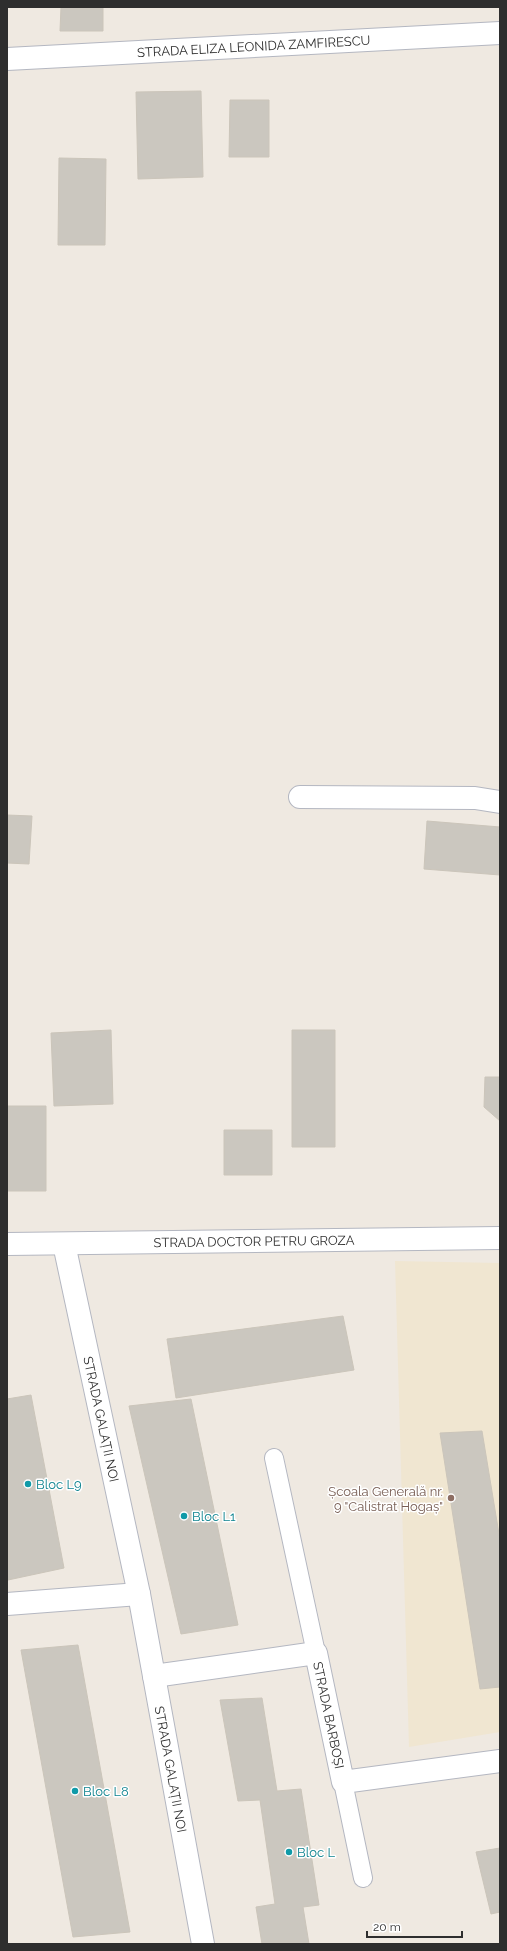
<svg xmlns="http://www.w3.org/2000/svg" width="507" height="1951" viewBox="0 0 507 1951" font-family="Raleway,sans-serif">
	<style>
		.education { fill: #f0e6d1 }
		.building { fill: #cbc7bf; stroke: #cbc5ba }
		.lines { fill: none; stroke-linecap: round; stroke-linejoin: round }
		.service-casing { stroke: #b4b7c1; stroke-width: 20 }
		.minor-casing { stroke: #b4b7c1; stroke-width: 24 }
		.tertiary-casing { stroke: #b4b7c1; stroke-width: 24 }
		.service { stroke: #fff; stroke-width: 18 }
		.minor { stroke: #fff; stroke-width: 22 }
		.tertiary { stroke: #fff; stroke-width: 22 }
		.culture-dot { fill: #0f9aa8; stroke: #fff; stroke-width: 1.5 }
		.education-dot { fill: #8d6e63; stroke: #fff; stroke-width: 1.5 }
		.labels { text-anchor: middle; stroke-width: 3; stroke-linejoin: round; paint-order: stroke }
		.street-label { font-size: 13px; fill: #2e2e2e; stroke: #fff }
		.culture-label { font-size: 13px; fill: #0d838f; stroke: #fff; text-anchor: start }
		.education-label { font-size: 13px; fill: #785e54; stroke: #fff; text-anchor: end }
	</style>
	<rect width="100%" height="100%" fill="#efe9e1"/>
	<path class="education" d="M395 1261 500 1263V1732L409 1747Z"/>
	<path class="building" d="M61 7H103V31H60Z
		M201 91 203 177 138 179 136 92Z
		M230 100H269V157H229Z
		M59 158 106 159 105 245H58Z
		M7 815 32 816 29 864 7 863Z
		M427 821 500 827V875L424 869Z
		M111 1030 113 1104 54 1106 51 1033Z
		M292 1030H335V1147H292Z
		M485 1077H500V1121L484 1107Z
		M7 1106H46V1191H7Z
		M224 1130H272V1175H224Z
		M343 1316 354 1370 176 1398 167 1339Z
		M31 1395 64 1568 8 1580 7 1572V1399Z
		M191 1399 238 1625 181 1634 129 1406Z
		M482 1431 500 1540V1687L480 1689 440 1433Z
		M78 1645 130 1932 73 1937 21 1650Z
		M262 1698 277 1791 301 1789 319 1905 303 1907 309 1944H262L256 1907 275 1904 260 1800 238 1801 220 1700Z
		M500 1848V1912L491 1914 476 1852Z"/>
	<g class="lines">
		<defs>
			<path id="service" d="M274 1458 316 1653
				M343 1782 363 1878"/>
			<g id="minor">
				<path id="s1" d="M7 59 500 33"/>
				<path d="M300 797 475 798 500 802"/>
				<path id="s2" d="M7 1244 500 1238"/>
				<path d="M7 1604 139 1594"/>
				<path id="s3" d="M154 1676 316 1653 343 1782 500 1761"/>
			</g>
			<g id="tertiary">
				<path id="s4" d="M64 1244 139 1594 203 1944"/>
			</g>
		</defs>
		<use href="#service" class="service-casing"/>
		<use href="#minor" class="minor-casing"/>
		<use href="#tertiary" class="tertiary-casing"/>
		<use href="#service" class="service"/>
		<use href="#minor" class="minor"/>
		<use href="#tertiary" class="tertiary"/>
	</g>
	<g class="culture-dot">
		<circle cx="28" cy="1484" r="4"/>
		<circle cx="184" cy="1516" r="4"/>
		<circle cx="75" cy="1791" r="4"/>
		<circle cx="289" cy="1852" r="4"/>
	</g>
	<circle class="education-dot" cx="451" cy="1498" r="4"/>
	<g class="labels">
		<g class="street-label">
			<text dy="5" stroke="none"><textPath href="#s1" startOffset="247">STRADA ELIZA LEONIDA ZAMFIRESCU</textPath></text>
			<text dy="5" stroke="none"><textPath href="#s2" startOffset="247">STRADA DOCTOR PETRU GROZA</textPath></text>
			<text dy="5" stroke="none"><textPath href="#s4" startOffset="179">STRADA GALAȚII NOI</textPath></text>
			<text dy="5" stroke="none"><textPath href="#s3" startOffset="227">STRADA BARBOȘI</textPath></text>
			<text dy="5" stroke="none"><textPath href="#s4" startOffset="536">STRADA GALAȚII NOI</textPath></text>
		</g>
		<g class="culture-label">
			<text x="36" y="1489">Bloc L9</text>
			<text x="192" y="1521">Bloc L1</text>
			<text x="83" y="1796">Bloc L8</text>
			<text x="297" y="1857">Bloc L</text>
		</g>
		<g class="education-label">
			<text x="443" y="1496">Școala Generală nr.<tspan x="443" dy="15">9 "Calistrat Hogaș"</tspan></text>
		</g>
	</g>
	<rect width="507" height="1951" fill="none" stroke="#2e2e2e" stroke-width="16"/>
	<path d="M367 1931v6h95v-6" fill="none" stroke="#2e2e2e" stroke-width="2"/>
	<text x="373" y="1931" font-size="12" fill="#2e2e2e" stroke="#ffffff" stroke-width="3" paint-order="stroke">20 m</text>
</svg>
